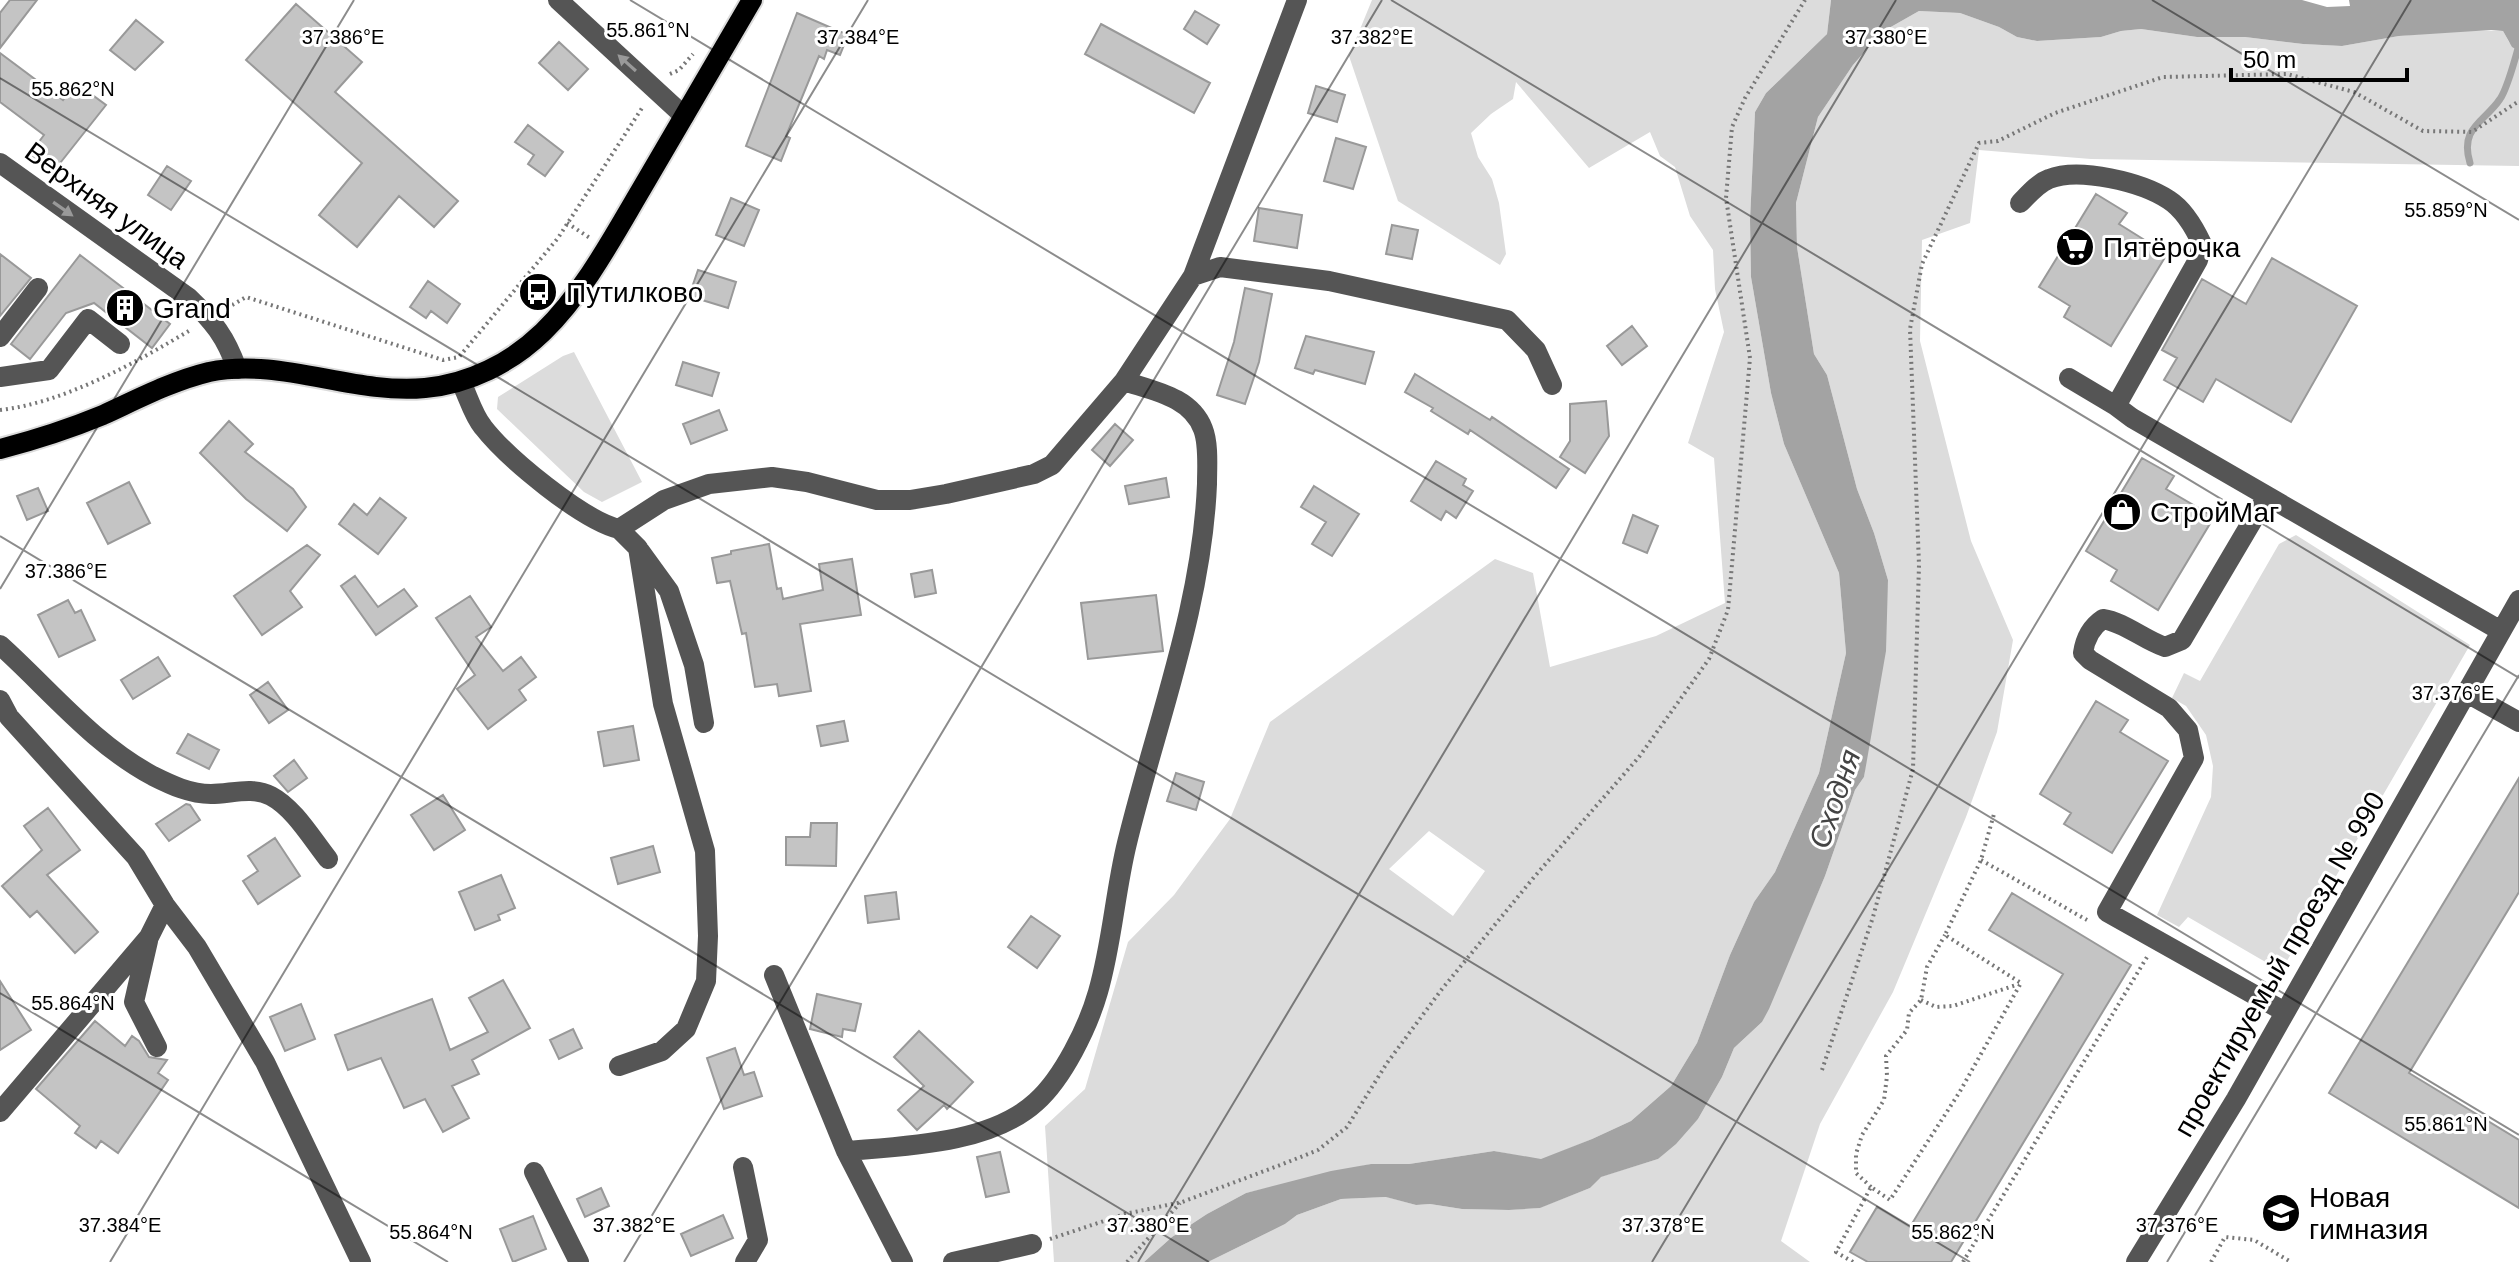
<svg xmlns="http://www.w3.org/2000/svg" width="2519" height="1262" viewBox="0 0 2519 1262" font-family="Arial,sans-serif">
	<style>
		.green { fill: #dcdcdc; fill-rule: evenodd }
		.water { fill: #a3a3a3 }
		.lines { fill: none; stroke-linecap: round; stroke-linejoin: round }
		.stream { stroke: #a3a3a3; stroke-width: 7 }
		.building { fill: #c4c4c4; stroke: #999; stroke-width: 2 }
		.major-casing { stroke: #dbdbdb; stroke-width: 24 }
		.path { stroke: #777; stroke-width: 4; stroke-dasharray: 2 4; stroke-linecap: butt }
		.minor { stroke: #555; stroke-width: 20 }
		.major { stroke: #000; stroke-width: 20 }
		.oneway { fill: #999 }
		.ticks { fill: none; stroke: #000; stroke-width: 2; stroke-opacity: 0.45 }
		.labels { text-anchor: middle; stroke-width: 6; stroke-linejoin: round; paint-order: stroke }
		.street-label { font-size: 28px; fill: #000; stroke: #fff }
		.poi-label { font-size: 28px; fill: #000; stroke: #fff; text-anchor: start }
		.water-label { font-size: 30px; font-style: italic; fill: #444; stroke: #fff }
		.ticks-label { font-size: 20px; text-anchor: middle; fill: #000; stroke: #fff; stroke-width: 6; stroke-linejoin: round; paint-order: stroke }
	</style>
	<rect width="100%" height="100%" fill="#fff"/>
	<path class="green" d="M1372 0H1831L1827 34 1766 93 1755 112 1750 220 1751 277 1771 393 1784 444 1839 573 1846 653 1819 773 1775 872 1754 902 1730 955 1697 1043 1671 1086 1631 1121 1592 1139 1541 1160 1494 1151 1409 1164H1371L1246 1193 1207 1214 1172 1237 1144 1262H1054L1045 1126 1085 1089 1128 942 1174 895 1230 819 1270 722 1495 559 1533 573 1550 667 1656 636 1725 603 1714 458 1688 443 1724 332 1715 289 1713 250 1690 216 1675 167 1660 156 1650 132 1589 168 1516 82 1513 99 1491 114 1471 133 1478 157 1492 179 1499 203 1506 254 1500 265 1398 201 1349 56ZM1429 831 1485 871 1453 916 1389 869Z
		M1919 11 1960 13 1999 27 2017 37 2037 41 2101 37 2121 31 2141 29 2197 37H2245L2303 44 2342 46 2399 36 2464 30 2503 31 2509 42 2519 51V166L2091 159 1979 150 1970 223 1922 240 1920 341 1971 541 2013 640 1997 732 1966 817 1893 992 1820 1124 1781 1241 1810 1262H1208L1285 1224 1297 1215 1341 1199 1387 1197 1416 1205 1430 1204 1462 1209 1509 1210 1539 1208 1590 1188 1600 1177 1658 1159 1698 1119 1722 1077 1734 1048 1762 1022 1825 876 1855 790 1864 777 1888 580 1874 533 1857 489 1827 375 1814 354 1797 247 1796 203 1818 117 1853 65 1882 32Z
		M574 352 642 482 602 502 584 492 497 409 498 397 563 356Z
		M2296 535 2470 645 2281 971 2188 917 2179 927 2157 915 2211 797 2213 766 2206 735 2186 706 2172 698 2184 673 2200 681 2279 544Z"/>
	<path class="water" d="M1831 0H2302L2327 7 2350 6 2349 0H2519V51L2512 47 2503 31 2491 30 2399 36 2342 46 2303 44 2245 37H2197L2141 29 2121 31 2101 37 2037 41 2017 37 1999 27 1960 13 1919 11 1882 32 1853 65 1818 117 1796 203 1797 247 1814 354 1827 375 1857 489 1874 533 1888 580 1886 651 1864 777 1855 790 1825 876 1769 1009 1762 1022 1734 1048 1722 1077 1698 1119 1676 1144 1658 1159 1601 1177 1590 1188 1540 1208 1509 1210 1462 1209 1430 1204 1416 1205 1386 1197 1341 1199 1297 1215 1285 1224 1208 1262H1144L1172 1237 1207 1214 1246 1193 1331 1171 1371 1164H1409L1494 1151 1541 1159 1592 1139 1631 1121 1671 1086 1697 1043 1730 955 1754 902 1775 872 1819 773 1846 653 1839 573 1784 444 1771 393 1751 277 1750 220 1755 112 1766 93 1827 34Z"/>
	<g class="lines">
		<path class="stream" d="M2470 163C2459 127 2485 122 2500 99 2506 91 2516 56 2519 45"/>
	</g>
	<path class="building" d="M10 0H37L0 48V13Z
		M296 4 362 62 335 92 458 201 434 227 399 196 357 247 319 215 362 163 246 60Z
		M1195 11 1219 25 1207 44 1184 29Z
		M797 13 848 35 840 55 827 50 824 59 819 56 786 136 790 138 781 161 746 146Z
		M136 20 163 42 135 70 110 50Z
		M1101 24 1210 83 1194 113 1085 54Z
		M559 42 588 69 568 90 539 63Z
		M0 53 63 100 76 83 106 105 53 172 29 155 44 135 0 102Z
		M1316 86 1345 95 1337 122 1308 113Z
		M528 125 563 152 545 176 528 164 534 155 515 142Z
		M1336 138 1366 147 1353 189 1324 181Z
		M167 166 191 181 171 210 148 195Z
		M2096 194 2127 213 2119 224 2167 254 2111 346 2064 317 2070 306 2039 287Z
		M731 198 759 210 744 246 716 235Z
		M1259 208 1302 215 1297 248 1254 241Z
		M1392 225 1418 230 1412 259 1386 254Z
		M0 254 31 278 0 316Z
		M80 255 170 324 152 348 94 303 66 313 30 359 11 344Z
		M2272 258 2357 306 2291 422 2216 379 2203 402 2164 380 2177 358 2162 350 2202 279 2246 304Z
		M698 270 736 282 728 308 689 296Z
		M428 281 460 304 447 323 431 311 426 318 410 307Z
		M1245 288 1272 294 1259 362 1245 404 1217 395 1234 342Z
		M1632 326 1647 346 1622 365 1607 346Z
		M1306 336 1374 352 1365 384 1315 370 1313 374 1295 368Z
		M683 362 719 373 712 396 676 385Z
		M1415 374 1490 420 1492 417 1569 469 1556 488 1470 430 1468 434 1431 411 1433 408 1405 392Z
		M1606 401 1609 436 1585 473 1560 457 1570 441V404Z
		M719 410 727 430 691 444 683 424Z
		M229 421 253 444 245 452 293 489 306 507 287 531 246 499 200 453Z
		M1115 424 1133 440 1110 466 1092 450Z
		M2142 458 2174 476 2166 489 2214 517 2158 610 2111 581 2117 570 2086 551Z
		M1436 461 1466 479 1463 485 1473 491 1456 518 1446 511 1441 520 1411 501Z
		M1166 478 1169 497 1129 504 1125 486Z
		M129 482 150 523 108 544 87 503Z
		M1314 486 1359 514 1332 556 1312 544 1326 522 1301 507Z
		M38 488 48 511 27 520 17 496Z
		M380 498 406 518 378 554 339 524 354 504 367 515Z
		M1633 515 1658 526 1647 553 1623 543Z
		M769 544 777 589 781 588 783 599 823 590 819 564 852 559 861 615 800 624 811 691 779 696 777 684 755 687 746 633 742 634 730 581 717 583 712 558 731 554V551Z
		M307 545 320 555 290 591 302 607 262 635 234 596Z
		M932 570 936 593 915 597 911 574Z
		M355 576 378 607 404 589 417 606 376 635 341 586Z
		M1156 595 1163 651 1088 659 1081 603Z
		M470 596 491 627 476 637 503 671 521 657 536 677 519 690 526 700 488 729 457 689 475 675 436 618Z
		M68 600 75 613 81 610 95 640 59 657 38 615Z
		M158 657 170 676 133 699 121 680Z
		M268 682 288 710 269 723 250 695Z
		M2096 701 2128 720 2120 732 2168 761 2112 853 2064 824 2071 813 2040 794Z
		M844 721 848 741 821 746 817 726Z
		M633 726 639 760 604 766 598 732Z
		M188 734 219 750 209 769 177 753Z
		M294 760 307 778 288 792 274 776Z
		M1176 773 1204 782 1196 810 1167 801Z
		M2519 778V892L2409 1073 2519 1140V1208L2329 1093Z
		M443 795 465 830 434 850 411 815Z
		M186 804 190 805 200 820 169 841 156 824Z
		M48 808 80 850 47 875 98 932 75 953 37 911 30 917 2 886 42 850 24 826Z
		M811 823H837L836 866 786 865V837H810Z
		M275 838 300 876 258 904 243 881 258 871 248 856Z
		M653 846 660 872 618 884 611 858Z
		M501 875 515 908 498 915 500 920 475 930 459 892Z
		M896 892 899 919 868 923 865 896Z
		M2012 893 2131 965 1951 1262H1868L1850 1252 1877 1207 1910 1227 2063 974 1989 930Z
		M1031 916 1060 936 1037 968 1008 947Z
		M503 980 530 1028 472 1060 479 1074 452 1086 469 1118 443 1132 425 1099 404 1108 381 1058 348 1070 335 1035 432 999 450 1050 488 1032 469 998Z
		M0 981 31 1030 0 1050Z
		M817 994 861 1004 855 1031 843 1029 842 1037 810 1029Z
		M301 1004 315 1039 285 1051 270 1017Z
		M95 1021 125 1046 132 1036 139 1041 149 1057 167 1060 158 1073 168 1080 118 1153 101 1141 96 1148 75 1133 80 1126 36 1089Z
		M573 1029 582 1048 559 1059 550 1040Z
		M919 1031 973 1082 947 1109 944 1105 917 1130 898 1110 924 1086 894 1057Z
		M735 1048 744 1075 754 1072 762 1096 724 1109 707 1058Z
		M1000 1152 1009 1192 986 1197 977 1157Z
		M601 1188 609 1206 585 1217 577 1199Z
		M723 1215 733 1238 691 1256 681 1234Z
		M533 1216 546 1249 513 1262 500 1229Z"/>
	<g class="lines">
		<defs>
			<path id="major" d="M0 449C35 440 69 429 103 415 138 399 172 381 209 372 281 357 353 395 425 388 469 384 511 363 543 332 584 292 613 237 642 188 679 125 715 63 752 0"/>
		</defs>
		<use href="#major" class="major-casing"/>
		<path class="path" d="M670 74 679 70 693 54
			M567 223 590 238
			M227 308 246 297 443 360 459 357 558 238 642 108
			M0 410C64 403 137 362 192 329
			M1981 860 2087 920
			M1921 1000 1936 1007 1953 1006 2019 984
			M1822 1070 1873 917 1913 769 1919 565 1910 329 1922 264 1979 143 1998 141 2055 113 2163 77 2287 74 2354 92 2423 131 2472 132 2519 101
			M1871 1187 1856 1173V1154L1862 1135 1884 1100 1887 1076 1886 1056 1907 1030 1909 1013 1921 1000 1927 967 1945 935
			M1050 1239 1125 1214 1182 1202 1283 1164 1318 1150 1347 1127 1387 1063 1442 989 1535 876 1639 757 1709 659 1728 610 1750 358 1726 198 1732 127 1745 98 1805 0
			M1127 1262 1180 1203
			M1853 1262 1836 1252 1871 1187 1890 1200 1959 1093 2021 983 1945 935 1981 860 1994 814
			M1963 1262 2147 957
			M2211 1262 2225 1237 2254 1240 2291 1262"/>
		<path class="minor" d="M558 0 684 116
			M0 163 189 298C213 321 226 337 237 369
			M2020 203C2028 195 2038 183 2049 179 2079 167 2142 182 2169 200 2183 209 2195 229 2202 244L2198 260 2116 406 2132 418 2267 496
			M1193 276 1220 267 1329 281 1507 320 1536 350 1552 385
			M0 337 38 288
			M0 377 49 370 88 319 120 344
			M2069 378 2116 406
			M461 382C468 396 473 415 483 427 507 458 582 520 619 529L664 500 709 484 772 477 807 482 877 500H910L946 494 1034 474 1052 465 1124 381 1193 276 1297 0
			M619 529 638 548 663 704 705 851 708 936 706 981 686 1029 662 1051 619 1066
			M640 551 669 591 694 665 704 723
			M0 645C49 689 93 744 153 776 171 785 190 794 211 794 231 794 252 786 271 796 294 808 312 839 328 859
			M2467 693 2519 722
			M0 700 9 717 136 857 165 905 197 947 265 1062 361 1262
			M148 941 134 1002 157 1047
			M774 975 846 1151 903 1262
			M2285 1012 2107 912 2194 758 2188 730 2169 708 2090 660 2083 653C2085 639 2091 627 2103 619 2124 622 2144 640 2165 647L2182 640 2267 496 2501 631
			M0 1112 149 937 165 905
			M846 1151C905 1146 990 1144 1036 1102 1063 1078 1088 1027 1098 992 1112 944 1115 892 1127 843 1156 724 1202 607 1207 484 1207 468 1209 444 1203 429 1191 397 1154 391 1124 381
			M743 1167 758 1240 745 1262
			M534 1172 579 1262
			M953 1262 1032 1244
			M2136 1262 2236 1099 2519 600"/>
		<use href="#major" class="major"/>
	</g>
	<defs><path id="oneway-solid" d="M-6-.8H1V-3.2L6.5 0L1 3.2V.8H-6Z" transform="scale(2)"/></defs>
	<g class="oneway">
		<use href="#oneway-solid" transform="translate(627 63) rotate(-138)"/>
		<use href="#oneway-solid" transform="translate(63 209) rotate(35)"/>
	</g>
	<path class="ticks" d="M630 0 2519 1135M1391 0 2519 678M2152 0 2519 220M0 78 1970 1262M0 536 1209 1262M0 589 354 0M0 993 448 1262M110 1262 868 0M624 1262 1382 0M1138 1262 1896 0M1652 1262 2411 0M2167 1262 2519 675"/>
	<defs>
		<symbol id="supermarket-disc" viewBox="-11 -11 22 22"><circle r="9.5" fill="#000" stroke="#fff"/><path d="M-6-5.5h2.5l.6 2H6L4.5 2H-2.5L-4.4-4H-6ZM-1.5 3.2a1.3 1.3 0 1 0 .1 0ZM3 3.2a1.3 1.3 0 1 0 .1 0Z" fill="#fff"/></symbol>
		<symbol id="bus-disc" viewBox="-11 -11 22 22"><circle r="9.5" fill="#000" stroke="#fff"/><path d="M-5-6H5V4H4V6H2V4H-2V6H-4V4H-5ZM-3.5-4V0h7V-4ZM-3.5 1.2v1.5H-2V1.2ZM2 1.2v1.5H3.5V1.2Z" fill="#fff"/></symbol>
		<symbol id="building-disc" viewBox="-11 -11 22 22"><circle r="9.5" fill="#000" stroke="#fff"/><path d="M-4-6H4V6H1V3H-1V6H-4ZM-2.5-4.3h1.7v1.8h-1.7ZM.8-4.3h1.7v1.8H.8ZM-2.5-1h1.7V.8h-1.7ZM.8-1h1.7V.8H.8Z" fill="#fff"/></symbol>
		<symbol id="shop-disc" viewBox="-11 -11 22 22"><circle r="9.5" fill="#000" stroke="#fff"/><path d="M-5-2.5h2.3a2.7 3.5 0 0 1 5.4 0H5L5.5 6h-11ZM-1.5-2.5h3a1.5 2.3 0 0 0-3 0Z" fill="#fff"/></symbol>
		<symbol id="school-disc" viewBox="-11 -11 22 22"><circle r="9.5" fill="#000" stroke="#fff"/><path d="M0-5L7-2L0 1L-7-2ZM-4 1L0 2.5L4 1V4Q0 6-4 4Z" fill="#fff"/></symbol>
	</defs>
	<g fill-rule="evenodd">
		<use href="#supermarket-disc" x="2053" y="225" width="44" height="44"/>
		<use href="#bus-disc" x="516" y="270" width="44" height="44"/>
		<use href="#building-disc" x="103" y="286" width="44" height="44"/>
		<use href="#shop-disc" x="2100" y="490" width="44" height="44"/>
		<use href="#school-disc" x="2259" y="1191" width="44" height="44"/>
	</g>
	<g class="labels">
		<g class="street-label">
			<text transform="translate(107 205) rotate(36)" y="10">Верхняя улица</text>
			<text transform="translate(2279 964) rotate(-60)" y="10">проектируемый проезд № 990</text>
		</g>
		<g class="poi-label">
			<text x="2103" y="257">Пятёрочка</text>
			<text x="566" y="302">Путилково</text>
			<text x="153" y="318">Grand</text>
			<text x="2150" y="522">СтройМаг</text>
			<text x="2309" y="1207">Новая<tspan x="2309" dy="32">гимназия</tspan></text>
		</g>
		<g class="water-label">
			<text transform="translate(1835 799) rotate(-71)" y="10">Сходня</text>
		</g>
	</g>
	<g class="ticks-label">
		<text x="648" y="37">55.861°N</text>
		<text x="343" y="44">37.386°E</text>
		<text x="858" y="44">37.384°E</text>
		<text x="1372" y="44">37.382°E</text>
		<text x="1886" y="44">37.380°E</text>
		<text x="73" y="96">55.862°N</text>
		<text x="2446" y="217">55.859°N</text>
		<text x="66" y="578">37.386°E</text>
		<text x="2453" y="700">37.376°E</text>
		<text x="73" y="1010">55.864°N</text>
		<text x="2446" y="1131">55.861°N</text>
		<text x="120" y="1232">37.384°E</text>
		<text x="634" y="1232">37.382°E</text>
		<text x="1148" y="1232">37.380°E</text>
		<text x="1663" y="1232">37.378°E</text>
		<text x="2177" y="1232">37.376°E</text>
		<text x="431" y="1239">55.864°N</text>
		<text x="1953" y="1239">55.862°N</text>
	</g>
	<path d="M2231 68v12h176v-12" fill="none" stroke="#000000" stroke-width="4"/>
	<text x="2243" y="68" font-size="24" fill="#000000" stroke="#ffffff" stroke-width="6" paint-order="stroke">50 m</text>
</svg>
